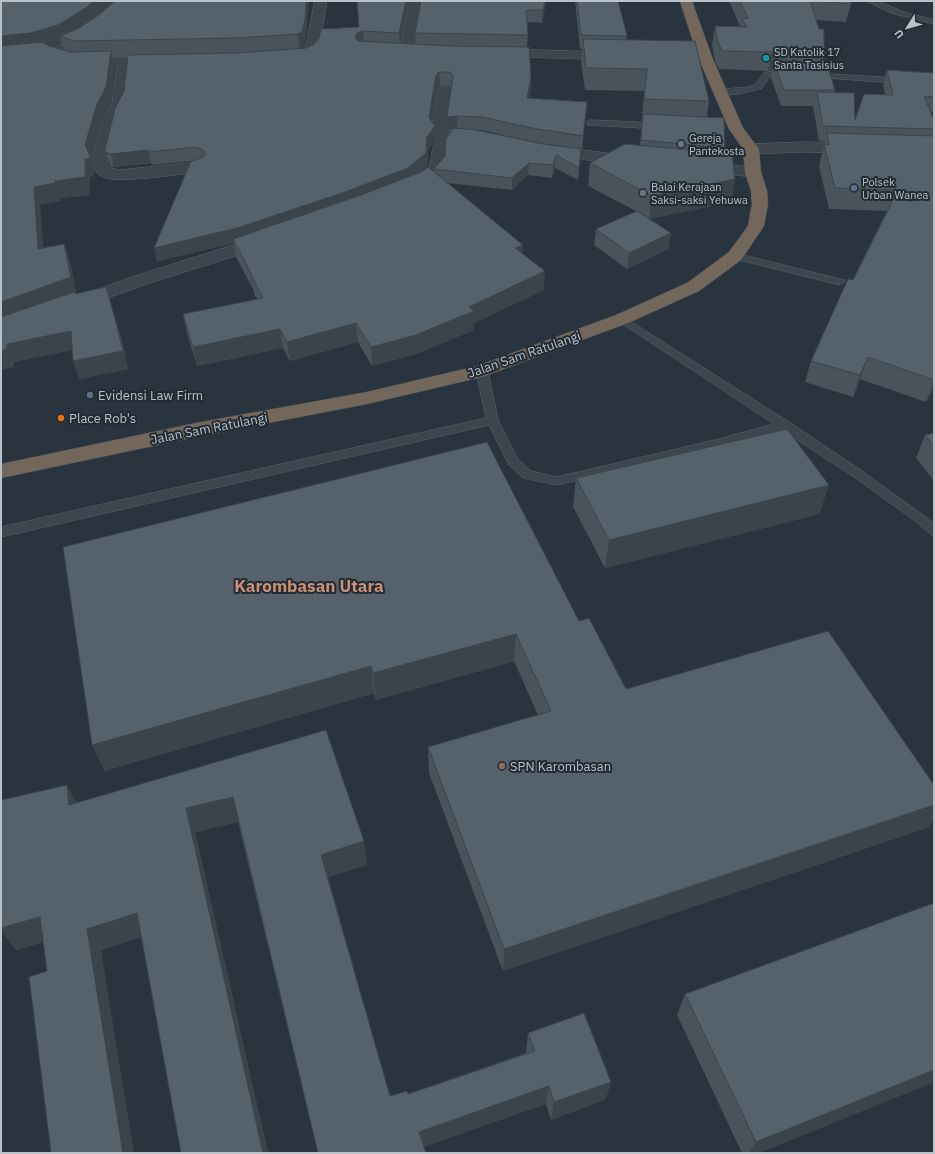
<svg xmlns="http://www.w3.org/2000/svg" width="935" height="1154" viewBox="0 0 935 1154" font-family="'IBM Plex Sans',sans-serif">
	<style>
		.lines { fill: none; stroke-linecap: round; stroke-linejoin: round }
		.lane-casing { stroke: #5b646c; stroke-width: 1 }
		.street-casing { stroke: #5b646c; stroke-width: 1 }
		.highway-casing { stroke: #485159; stroke-width: 1 }
		.lane { fill: #3d464e; fill-rule: evenodd }
		.street { fill: #3d464e; fill-rule: evenodd }
		.highway { fill: #73675b; fill-rule: evenodd }
		.wall { fill: #49535c; fill-rule: evenodd }
		.shaded-wall { fill: #3c444b }
		.building { fill: #55616b; stroke: #3c444b }
		.culture-dot { fill: #0f9aa8; stroke: #222b34; stroke-width: 1.5 }
		.worship-dot { fill: #6b7280; stroke: #222b34; stroke-width: 1.5 }
		.service-dot { fill: #5c6f8a; stroke: #222b34; stroke-width: 1.5 }
		.food-dot { fill: #e8710a; stroke: #222b34; stroke-width: 1.5 }
		.education-dot { fill: #8d6e63; stroke: #222b34; stroke-width: 1.5 }
		.labels { text-anchor: middle; stroke-width: 4; stroke-linejoin: round; paint-order: stroke }
		.far-poi-label { font-size: 11px; fill: #b9c1c9; stroke: #222b34; text-anchor: start }
		.street-label { font-size: 13px; fill: #b9c1c9; stroke: #222b34 }
		.poi-label { font-size: 13px; fill: #b9c1c9; stroke: #222b34; text-anchor: start }
		.district-label { font-size: 17px; font-weight: bold; fill: #c99074; stroke: #222b34 }
	</style>
	<rect width="100%" height="100%" fill="#29343e"/>
	<g class="lines">
		<defs>
			<path id="lane" d="M867 1H877L904 12 934 20V24L891 13Z
				M778 70 789 71 793 73C781 83 776 63 762 88 752 91 725 99 717 92 724 86 744 90 754 85 758 83 760 76 764 73Z
				M811 73 934 80V86L814 77H811L810 75Z
				M590 120 659 123 663 126 659 129 587 125 586 123Z
				M735 253 844 280 845 282 840 285 731 258 730 256Z
				M622 316 789 422 862 471 926 517 934 524V536L930 534 918 523 854 477 782 430 715 448 557 485 523 478 509 465 489 425 1 537V527L486 418 476 371 478 368H486L488 371 498 420 518 459 531 471 557 477 715 440 774 424 618 321 617 319 618 317Z"/>
			<path id="street" d="M117 1H130C111 29 78 50 44 58 30 61 15 61 1 62V54C14 52 28 53 41 50 71 44 97 23 117 1Z
				M315 1H327L319 50 312 58 289 61 284 60 282 57 284 54 303 51 305 49Z
				M410 1H422L414 51 412 54H402L400 51Z
				M499 49 611 52 616 53 618 56 616 59 611 60 494 56 492 53 494 50Z
				M157 57 162 58 164 61 162 64 130 66 126 104 117 121 107 163 109 167 118 170 199 162 204 164 207 167 204 170 199 172C179 174 118 184 103 177 96 174 94 169 91 163L103 121 112 104 117 66 83 67 78 66 76 63 78 60 83 59Z
				M445 85 450 86 452 89 446 131 457 130 481 134 484 137 481 140C471 143 462 137 451 140 445 149 447 158 443 168 438 182 417 196 402 192L400 189C406 181 419 180 426 171 433 162 430 148 437 139L434 137 431 130 438 89 440 86Z
				M803 142 853 143 858 145 861 148 858 151 853 153 803 152 751 154 746 152 743 149 746 146 751 144Z
				M551 146 630 156 635 158 638 161 635 164 630 166 546 154 543 151 546 148Z
				M704 163 753 167 759 169 761 172 759 175 753 177 699 171 696 168 699 165Z
				M263 236 269 237 271 241 269 245 147 284 85 306 79 307 73 306 70 302 73 298 135 276Z"/>
			<path id="highway" d="M680 1H692L712 57 743 128 759 149 761 172 767 191 768 204 764 226 741 260 699 291 628 323 482 377 367 404 196 437 1 478V464L196 423 367 392 477 366 616 315 687 283 729 252 748 226 752 204 751 191 745 172 743 149 729 129 698 57Z"/>
		</defs>
		<use href="#lane" class="lane-casing"/>
		<use href="#street" class="street-casing"/>
		<use href="#highway" class="highway-casing"/>
		<use href="#lane" class="lane"/>
		<use href="#street" class="street"/>
		<use href="#highway" class="highway"/>
	</g>
	<path class="wall" d="M1 1 308 5 306 35 304 48H306L359 27 357 1H410L400 43 416 44 415 33 546 1 542 23 527 22 528 35 527 47 531 76V89L529 98 587 102 586 115 582 149H581L578 180 555 168 552 178 528 175 512 190 447 183 522 254 544 290 474 323V330L416 354 372 366 358 342 290 361 283 348 197 366 187 333 183 314 257 299 254 294 253 289 236 257 234 243 157 261 191 161 152 165 151 163 114 167 110 166 109 163 105 150 124 91 128 57H113L115 68 111 104 102 121 91 159 94 172V176L90 177V195L61 198V201L40 204 43 248 64 244 70 262 76 294 116 322 122 340 128 369 79 379 72 350 14 362V367L1 370ZM61 42 64 50 49 46ZM440 85H450L452 87 447 117 448 130H453L445 156 434 169V172H421L419 173 427 166 428 150 435 139V126L431 120 437 89ZM477 130H482L532 142 568 147 543 144Z
		M575 1H618L627 36 626 40 709 101 707 117 725 148 724 153 735 179 731 202 649 219 645 216 671 233 668 249 627 269 594 245 596 229 636 211 588 186 590 163 640 145 644 91 585 90 581 61 582 49H580Z
		M729 1H850L851 4 846 22 816 20 826 53 823 64 835 90V92L855 120 885 95 883 85 887 70 934 73V112H931L934 120V386L926 402 860 379 853 397 805 382 811 361 853 280 887 211 829 209 819 166 825 141H819L813 106H781L771 78 772 70 768 71 719 69 715 61 712 44 715 26H740Z
		M934 433V481L916 458 925 435Z
		M576 478 829 485 819 514 605 568 573 507Z
		M63 547 579 621 626 689 929 827 503 971 429 773 428 747 538 715 514 661 376 700 374 693 104 771Z
		M326 730 367 865 328 877 390 1096 408 1094 526 1053V1052L528 1033 606 1099 551 1120 546 1104 318 1153 238 822 195 832 268 1153H181L141 937 101 950 47 971 43 942 16 950 76 803Z
		M685 994 934 1082 758 1153H742L677 1015Z"/>
	<path class="shaded-wall" d="M94 1H115L91 23 60 36 61 42 36 49 1 53V36Z
		M306 1H309L308 5 306 35 304 48 300 51 298 34Z
		M406 1H410L400 45 399 33Z
		M545 1H546L542 23 543 10Z
		M363 31 364 44 358 45 355 37 357 33Z
		M780 50 776 68 774 63 772 70 768 71 772 52Z
		M111 51 115 68 111 104 102 121 91 159 94 172V176L90 177V195L61 198V201L40 204 44 267 38 249 34 187 55 181 85 145Z
		M439 72 440 85 437 89 430 130 429 117 436 76Z
		M531 76V89L527 111V98Z
		M587 102 586 115 582 149 583 136Z
		M457 116V129L448 130 447 117Z
		M435 126V139L428 150 427 166 408 182 233 239 234 243 157 261 154 248 427 137Z
		M148 150 151 163 114 167 111 154Z
		M556 155 555 168 552 178 553 165Z
		M529 163 528 175 512 190V178Z
		M735 179 731 202 649 219 652 196Z
		M671 233 668 249 627 269 629 253Z
		M64 244 70 262 77 295 1 322V302Z
		M523 245 522 264 515 248Z
		M545 271 544 290 474 323V330L416 354 372 366 371 347 469 307Z
		M116 322 122 340 128 369 79 379 73 361Z
		M356 323 358 342 290 361 287 342Z
		M280 329 283 348 197 366 193 347Z
		M71 331 77 349 14 362V367L1 370V351L7 344Z
		M868 357 860 379 853 397 860 375Z
		M934 381V386L926 402Z
		M829 485 819 514 605 568 609 540Z
		M516 634 514 661 376 700 373 673Z
		M371 666 374 693 104 771 92 745Z
		M67 785 80 809 69 805Z
		M233 797 240 822 195 832 268 1153H263L186 808Z
		M934 805V819L929 827 503 971 504 949Z
		M364 841 367 865 326 878 321 855Z
		M137 913 148 935 101 950 134 1153H123L87 929Z
		M40 917 54 939 16 950 1 930V928Z
		M934 1070V1082L758 1153H748L756 1142Z
		M611 1082 606 1099 551 1120 554 1102Z
		M549 1086 546 1104 421 1148 419 1132Z"/>
	<path class="building" d="M1 1H94L87 7 58 25 31 33 1 36Z
		M115 1H306L305 19 302 32 298 34 237 38 73 41 60 36 77 29 96 17Z
		M357 1H406L399 33 363 31 357 33 355 37 358 41 449 46 529 47 531 76 527 98 587 102 583 136 532 128 482 117 457 116 447 117 453 76 450 72H439L436 76 429 117 435 126 427 137 426 153 408 168 348 191 237 228 154 248 191 161 202 158 206 154 203 150 196 147 149 152 148 150 111 154 107 153 105 150 115 109 124 91 128 55 238 53 306 48 313 45 319 38 321 29 359 27Z
		M421 1H545L543 10H526L528 35 415 33Z
		M577 1H618L627 36 581 35Z
		M740 1H810L819 29H824V46L826 53 780 50 772 52 722 51 718 42 715 26 747 27 742 19 748 18Z
		M815 1H850L851 4Z
		M583 39 695 41 709 101 644 99 647 69 586 68Z
		M42 42 49 46 71 52 111 51 106 87 97 104 85 145 89 154 90 159H85V177L55 181 56 183 34 187 38 249 64 244 71 277 1 302V46Z
		M779 61 827 64 835 90H784L774 63Z
		M887 70 934 73V97L924 96 934 120V129L823 126 817 92 854 93 855 120 864 94 893 95Z
		M643 114 724 118 725 148 641 140Z
		M454 128 476 130 543 144 581 149 579 168 556 155 553 165 529 163 512 178 434 169 445 156 446 138Z
		M827 133 934 136V380L868 357 860 375 811 361 848 279 853 280 898 190 835 188 824 144 829 145Z
		M625 144 732 154 735 179 652 196 590 163Z
		M428 167 523 245 515 248 545 271 469 307 474 311 416 335 371 347 356 323 287 342 280 329 193 347 183 314 263 298 251 275H252L233 239 361 195 421 172Z
		M637 211 671 233 629 253 596 229Z
		M106 287 116 322 123 351 73 361 71 331 7 344V349L1 351V317L74 292 75 294Z
		M787 429 829 485 609 540 576 478Z
		M934 433V446L925 435Z
		M487 442 579 621 589 618 626 689 828 631 934 785V805L504 949 428 747 551 711 516 634 373 673 371 666 92 745 63 547Z
		M326 730 364 841 321 855 390 1096 407 1091 408 1094 535 1051 528 1033 584 1013 611 1082 554 1102 549 1086 419 1132 426 1153H318L233 797 186 808 263 1153H181L137 913 87 929 123 1153H51L29 977 47 971 40 917 1 928V800L67 785 69 805Z
		M934 903V1070L756 1142 685 994Z"/>
	<circle class="culture-dot" cx="766" cy="58" r="4"/>
	<g class="worship-dot">
		<circle cx="681" cy="144" r="4"/>
		<circle cx="643" cy="193" r="4"/>
	</g>
	<g class="service-dot">
		<circle cx="854" cy="188" r="4"/>
		<circle cx="90" cy="395" r="4"/>
	</g>
	<circle class="food-dot" cx="61" cy="418" r="4"/>
	<circle class="education-dot" cx="502" cy="766" r="4"/>
	<g class="labels">
		<g class="far-poi-label">
			<text x="774" y="56">SD Katolik 17<tspan x="774" dy="13">Santa Tasisius</tspan></text>
			<text x="689" y="142">Gereja<tspan x="689" dy="13">Pantekosta</tspan></text>
			<text x="862" y="186">Polsek<tspan x="862" dy="13">Urban Wanea</tspan></text>
			<text x="651" y="191">Balai Kerajaan<tspan x="651" dy="13">Saksi-saksi Yehuwa</tspan></text>
		</g>
		<g class="street-label">
			<text transform="translate(524 354) rotate(-19)" y="5">Jalan Sam Ratulangi</text>
			<text transform="translate(209 428) rotate(-11)" y="5">Jalan Sam Ratulangi</text>
		</g>
		<g class="poi-label">
			<text x="98" y="400">Evidensi Law Firm</text>
			<text x="69" y="423">Place Rob's</text>
			<text x="510" y="771">SPN Karombasan</text>
		</g>
		<g class="district-label">
			<text x="309" y="592">Karombasan Utara</text>
		</g>
	</g>
	<rect width="935" height="1154" fill="none" stroke="#b9c1c9" stroke-width="4"/>
	<g transform="translate(907 28) rotate(233)" stroke="#222b34" stroke-width="3" paint-order="stroke">
	<path d="M0-3L7 15L0 10L-7 15Z" fill="#b9c1c9"/>
	<text y="-6" font-size="11" font-weight="bold" text-anchor="middle" fill="#b9c1c9">U</text>
	</g>
</svg>
